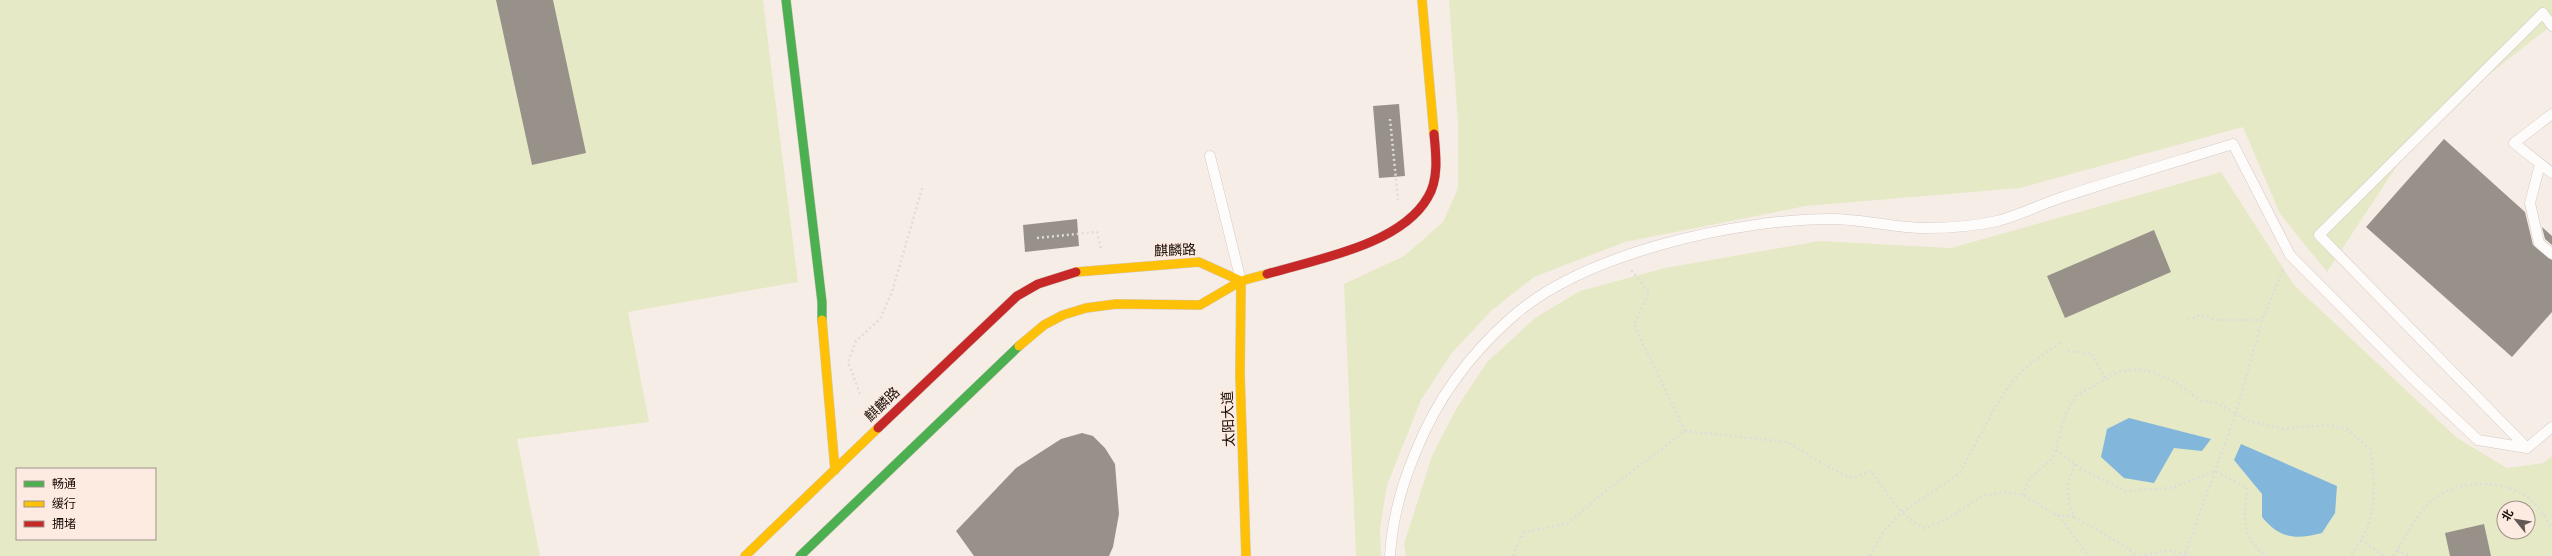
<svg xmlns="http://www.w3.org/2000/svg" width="2552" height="556" viewBox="0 0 2552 556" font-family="Signika,'Noto Sans SC',sans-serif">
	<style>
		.green { fill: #e6e9c6; fill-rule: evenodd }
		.water { fill: #82b6db }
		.building { fill: #98918a }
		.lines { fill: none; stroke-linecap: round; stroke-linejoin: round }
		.lane-casing { stroke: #d3c9c3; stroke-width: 11 }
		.fast-casing { stroke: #d3c9c3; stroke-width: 10 }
		.slow-casing { stroke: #d3c9c3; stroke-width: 10 }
		.jam-casing { stroke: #d3c9c3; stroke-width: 10 }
		.path { stroke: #dfdcda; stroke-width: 2.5; stroke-dasharray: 2 3; stroke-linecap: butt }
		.lane { stroke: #fefcfb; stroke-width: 10 }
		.fast { stroke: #4caf50; stroke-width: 9 }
		.slow { stroke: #ffc107; stroke-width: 9 }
		.jam { stroke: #c62828; stroke-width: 9 }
		.labels { text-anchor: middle; stroke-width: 4; stroke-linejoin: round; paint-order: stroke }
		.street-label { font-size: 14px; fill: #130905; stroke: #fdebe1 }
	</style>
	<rect width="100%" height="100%" fill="#f7ede7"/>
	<path class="green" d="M0 0H763L798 282 628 312 649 422 517 439 540 556H0ZM17 469H155V539H17Z
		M1449 0H2552V25L2423 126 2327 272 2280 214 2243 127 2020 188 1806 206 1625 242 1534 277 1491 311 1451 354 1421 400 1387 485 1380 529 1381 556H1356L1344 284 1404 256 1443 222 1458 188V123Z
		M2221 172 2294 285 2457 438 2507 468 2543 463 2552 456V556H1406L1404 544 1432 456 1456 409 1487 362 1535 318 1580 291 1665 268 1820 241 1951 248ZM2504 508H2528V532H2504Z"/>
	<path class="water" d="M2129 418 2211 439 2202 451 2174 448 2154 483 2124 478 2101 457 2107 429Z
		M2241 444 2337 486 2335 513 2322 533C2296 540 2280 539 2262 517V494L2234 460Z"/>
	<path class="building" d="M496 0H553L586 153 532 165Z
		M1399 104 1405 176 1379 178 1373 106Z
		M2444 139 2525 212 2533 245 2552 260V312L2512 357 2366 227Z
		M1077 219 1079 246 1025 252 1023 225Z
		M2542 227 2552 236V245L2545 239Z
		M2154 230 2171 272 2065 318 2047 276Z
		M1082 433 1093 436 1105 448 1115 464 1119 514 1113 547 1109 556H974L956 531 1016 468 1061 439Z
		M2484 524 2491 556H2450L2445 533Z"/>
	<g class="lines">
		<defs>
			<path id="lane" d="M2552 114 2514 143 2552 173
				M1210 156 1241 281
				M2540 164 2530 203 2539 243 2552 254
				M2527 448 2319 235 2543 13 2552 26
				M1390 556C1392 520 1402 484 1416 451 1437 399 1469 355 1511 318 1583 253 1737 219 1832 219 1863 219 1894 228 1925 228 1947 228 1975 226 1997 221 2018 216 2039 205 2060 198 2117 179 2175 162 2233 144L2290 255 2410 376 2478 440 2527 448 2552 427"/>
			<path id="fast" d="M786 0 822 302V320
				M800 556 1019 346"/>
			<path id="slow" d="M1422 0 1434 134
				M1076 272 1199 262 1241 281
				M1241 281 1240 375 1246 556
				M822 320 835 470
				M1019 346 1044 325 1063 315 1086 308 1116 304 1200 305 1241 281 1267 274
				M745 556 878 428"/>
			<path id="jam" d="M1267 274C1317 259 1401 245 1428 197 1439 179 1436 154 1434 134
				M878 428 1017 296 1038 284 1076 272"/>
		</defs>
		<use href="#lane" class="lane-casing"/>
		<use href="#fast" class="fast-casing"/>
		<use href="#slow" class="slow-casing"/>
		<use href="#jam" class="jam-casing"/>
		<path class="path" d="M1390 119 1398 200
			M1037 238 1097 232 1101 249
			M2283 270 2262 320 2236 413 2248 421 2283 429 2327 425 2347 429 2370 449C2376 490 2378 523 2350 556
			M2188 320 2200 315 2217 320H2262
			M2068 351 2091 353 2105 378
			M860 394 848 362 856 341 880 319 892 292 923 185
			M1685 431 1787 442 1836 471 1852 478 1871 471C1887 492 1900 518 1925 528L1945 520 1983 496 2004 492 2023 495 2061 518 2088 556
			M2056 450 2083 470 2126 491 2172 488 2215 471 2247 488C2244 516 2240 539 2267 556
			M2023 495 2029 479 2053 458 2066 413 2076 396 2118 372 2137 369 2156 373 2175 382 2201 401 2216 403 2236 413 2185 554
			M2057 515 2074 517C2065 495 2066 485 2075 464
			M2074 517 2125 546 2136 556
			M2361 540 2385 556
			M2397 550 2411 556
			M1513 556 1523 533 1568 523 1606 491 1685 431 1634 325 1649 292 1631 270
			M1870 556 1885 529 1901 513 1960 473 1993 411 2011 383 2030 364 2062 341
			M2140 556 2168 550 2190 556
			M2393 556C2405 540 2413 520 2427 505 2450 481 2492 478 2521 493 2535 501 2546 516 2552 530"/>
		<use href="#lane" class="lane"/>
		<use href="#fast" class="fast"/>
		<use href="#slow" class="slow"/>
		<use href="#jam" class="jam"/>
	</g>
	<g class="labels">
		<g class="street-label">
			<text transform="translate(1175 250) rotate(-2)" y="5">麒麟路</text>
			<text transform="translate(882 404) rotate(-44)" y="5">麒麟路</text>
			<text transform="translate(1228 419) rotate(-92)" y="5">太阳大道</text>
		</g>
	</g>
	<rect x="16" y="468" width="140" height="72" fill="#fdebe1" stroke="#9f9189"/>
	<rect x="24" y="481" width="20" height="6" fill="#4caf50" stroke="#9f9189"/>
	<text x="52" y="488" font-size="12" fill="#130905">畅通</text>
	<rect x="24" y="501" width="20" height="6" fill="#ffc107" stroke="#9f9189"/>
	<text x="52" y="508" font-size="12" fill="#130905">缓行</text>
	<rect x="24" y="521" width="20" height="6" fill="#c62828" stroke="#9f9189"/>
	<text x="52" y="528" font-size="12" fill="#130905">拥堵</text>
	<g transform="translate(2516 520) rotate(300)"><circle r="19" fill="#fdebe1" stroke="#9f9189"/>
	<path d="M0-3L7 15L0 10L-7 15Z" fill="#635954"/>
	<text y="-6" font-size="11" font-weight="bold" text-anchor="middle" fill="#130905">北</text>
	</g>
</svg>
